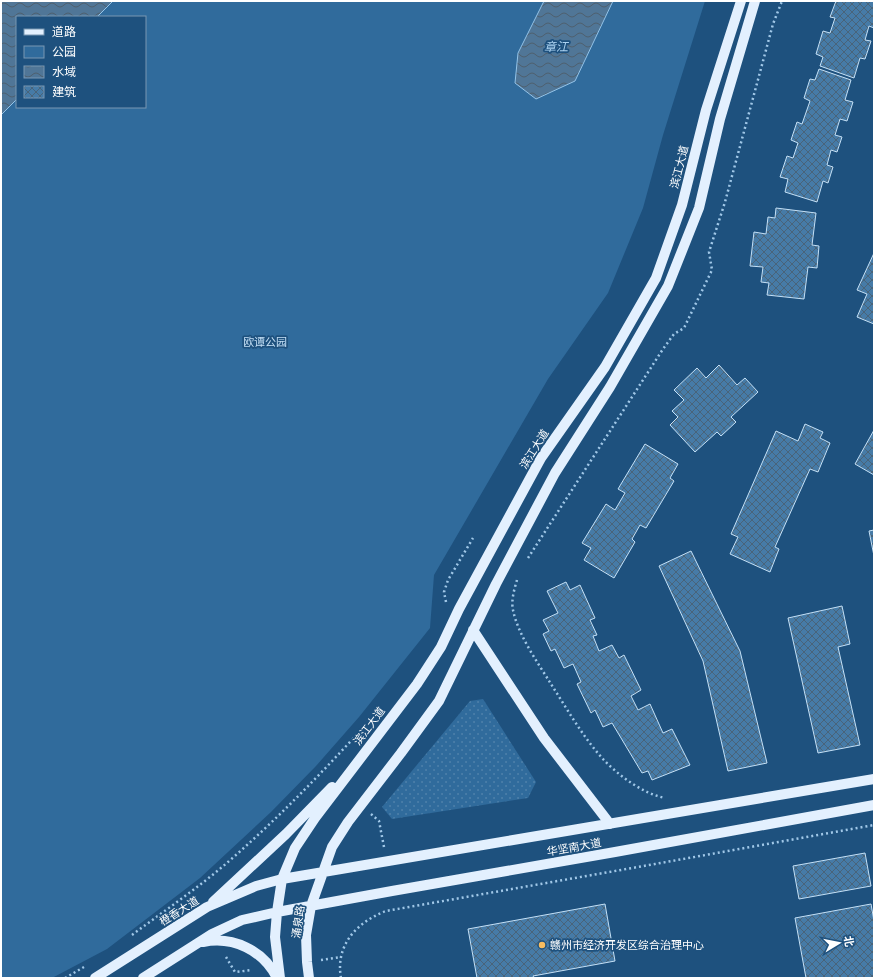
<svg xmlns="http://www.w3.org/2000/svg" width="875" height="979" viewBox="0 0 875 979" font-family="'DejaVu Sans','Noto Sans SC',sans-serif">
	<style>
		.green { fill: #306b9c }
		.garden { fill: url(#garden-dots) }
		.water { fill: url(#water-waves); stroke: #94c4e9 }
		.building { fill: url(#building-cross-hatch); stroke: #c4e0f6 }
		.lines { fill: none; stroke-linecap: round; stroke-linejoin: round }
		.path { stroke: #a1c8e8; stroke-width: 2.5; stroke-dasharray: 2 3; stroke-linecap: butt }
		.major { stroke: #e3f0fe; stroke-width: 10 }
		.poi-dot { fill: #f7bc60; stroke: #1e517e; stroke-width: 1.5 }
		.labels { text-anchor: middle; stroke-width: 3.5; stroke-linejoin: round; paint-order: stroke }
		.street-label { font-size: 11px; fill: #fff; stroke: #1e517e }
		.park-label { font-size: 11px; fill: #c4e0f6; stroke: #1e517e }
		.poi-label { font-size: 11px; fill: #fff; stroke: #1e517e; text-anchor: start }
		.water-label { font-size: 12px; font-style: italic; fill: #acd2f0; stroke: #1e517e }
	</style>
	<defs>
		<pattern id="garden-dots" width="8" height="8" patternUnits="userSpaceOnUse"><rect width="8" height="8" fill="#306b9c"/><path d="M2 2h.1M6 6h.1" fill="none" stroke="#4f81ab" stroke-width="1.8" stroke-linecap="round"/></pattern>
		<pattern id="water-waves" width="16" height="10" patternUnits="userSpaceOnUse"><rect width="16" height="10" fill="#507697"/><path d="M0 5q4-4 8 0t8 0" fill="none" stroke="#4e5f6e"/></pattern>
		<pattern id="building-cross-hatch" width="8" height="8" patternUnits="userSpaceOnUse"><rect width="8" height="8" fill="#467ba7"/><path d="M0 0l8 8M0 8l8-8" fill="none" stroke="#49647a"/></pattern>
	</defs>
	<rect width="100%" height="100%" fill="#1e517e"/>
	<path class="green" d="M113 1H544L518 53 575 81 613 1H705L663 135 643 208 608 293 548 379 434 575 430 628 359 717 316 766 271 812 200 878 107 949 52 978H1V115L17 99V107H145V17H97Z"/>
	<path class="garden" d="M483 699 536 782 528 798 392 819 382 807 470 701Z"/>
	<path class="water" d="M1 1H113L97 17H17V99L1 115Z
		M544 1H613L575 81 536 99 515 83 518 53Z"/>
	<path class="building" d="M836 1H874V28L869 26 865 40 871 41 865 59 860 58 854 78 820 66 823 57 816 54 823 31 830 33 835 18 830 17Z
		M819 69 851 80 845 100 853 102 847 121 840 119 835 135 842 137 837 152 831 150 827 165 833 167 828 183 823 181 817 202 785 192 788 179 780 177 787 156 793 158 798 143 791 140 797 122 802 124 810 101 804 98 810 79 815 80Z
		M776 208 816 213 812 245 819 246 817 268 808 267 804 299 767 295 769 283 761 282 763 267 750 266 754 232 766 234 768 217 775 218Z
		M874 253V324L857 317 867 294 857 290Z
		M719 365 737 385 745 378 758 392 731 417 736 422 721 436 717 432 695 452 670 425 678 417 672 411 684 400 674 390 697 368 706 378Z
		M805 424 823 432 820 438 830 443 818 472 810 469 775 547 779 549 770 572 730 554 738 537 731 534 776 431 798 441Z
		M874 430V475L855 464Z
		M645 444 678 464 670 478 674 481 646 528 640 525 632 539 635 542 614 578 584 560 591 548 582 543 606 504 615 510 625 493 618 489Z
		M874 530V556L869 531Z
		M691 551 740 651 767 763 728 771 703 661 659 566Z
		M566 582 570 590 580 585 595 618 590 620 597 635 593 636 599 651 612 645 619 658 624 655 641 690 631 696 638 710 650 704 663 733 672 729 690 765 652 780 648 771 642 773 612 723 603 727 595 710 591 713 577 684 581 682 573 664 564 668 555 649 551 651 543 634 549 631 543 620 558 613 547 591Z
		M842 606 850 644 838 647 860 745 818 753 788 618Z
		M865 853 871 886 799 899 793 866Z
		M605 904 615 961 533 976 534 978H477L468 929Z
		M871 904 874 921V978H806L795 918Z"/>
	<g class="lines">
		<path class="path" d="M528 558 663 349 674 334 684 328 712 270 709 252 725 202 773 24 782 1
			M517 580C514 590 511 601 513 610 518 635 538 663 551 684 567 709 583 737 603 759 619 776 642 793 665 798
			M446 602 444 592 448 580 473 538
			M371 814 379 821 384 847
			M132 935C164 911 198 888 228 862 275 821 318 777 360 731
			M226 957 235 972 252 970
			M321 960 341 957
			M65 978 84 967
			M341 978C335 945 357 922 386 911L655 864 874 825"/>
		<path class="major" d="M473 630 544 738 610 824
			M213 902 286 834 332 787
			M203 942C233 936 263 950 277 978
			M95 978 207 907 256 886 282 879 874 779
			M143 978 212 934 242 920 277 912 392 891 615 852 874 805
			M280 978 275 937 277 912 282 879 295 848 315 818 417 684 441 647 459 609 541 458 605 367 656 278 682 205 706 110 741 1
			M309 978 307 962 306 935 311 906 332 847 348 822 401 753 439 701 496 584 555 473 610 387 668 286 699 208 720 119 755 1"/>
	</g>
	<circle class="poi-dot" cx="542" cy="945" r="4"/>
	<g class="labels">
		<g class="street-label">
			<text transform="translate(679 167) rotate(-76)" y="4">滨江大道</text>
			<text transform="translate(534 449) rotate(-58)" y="4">滨江大道</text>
			<text transform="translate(369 726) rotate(-53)" y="4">滨江大道</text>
			<text transform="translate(574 847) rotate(-10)" y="4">华坚南大道</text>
			<text transform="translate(179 911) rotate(-32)" y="4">橙香大道</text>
			<text transform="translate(298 922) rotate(-82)" y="4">涌泉路</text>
		</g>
		<g class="park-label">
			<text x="265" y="346">欧谭公园</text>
		</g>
		<g class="poi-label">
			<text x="550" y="949">赣州市经济开发区综合治理中心</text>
		</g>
		<g class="water-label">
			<text x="556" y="51">章江</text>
		</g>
	</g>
	<rect width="875" height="979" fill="none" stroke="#ffffff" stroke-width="4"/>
	<rect x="16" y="16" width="130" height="92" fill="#1e517e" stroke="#7897b2"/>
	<rect x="24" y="29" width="20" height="6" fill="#e3f0fe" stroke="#7897b2"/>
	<text x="52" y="36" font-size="12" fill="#ffffff">道路</text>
	<rect x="24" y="46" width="20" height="12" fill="#306b9c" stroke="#7897b2"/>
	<text x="52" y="56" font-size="12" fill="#ffffff">公园</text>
	<rect x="24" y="66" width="20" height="12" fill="url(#water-waves)" stroke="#7897b2"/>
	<text x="52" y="76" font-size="12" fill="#ffffff">水域</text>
	<rect x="24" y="86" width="20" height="12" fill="url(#building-cross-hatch)" stroke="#7897b2"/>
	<text x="52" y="96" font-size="12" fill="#ffffff">建筑</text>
	<g transform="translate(839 943) rotate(80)" stroke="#1e517e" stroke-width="3" paint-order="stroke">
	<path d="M0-3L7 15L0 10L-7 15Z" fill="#ffffff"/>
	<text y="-6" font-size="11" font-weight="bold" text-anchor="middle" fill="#ffffff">北</text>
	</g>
</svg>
